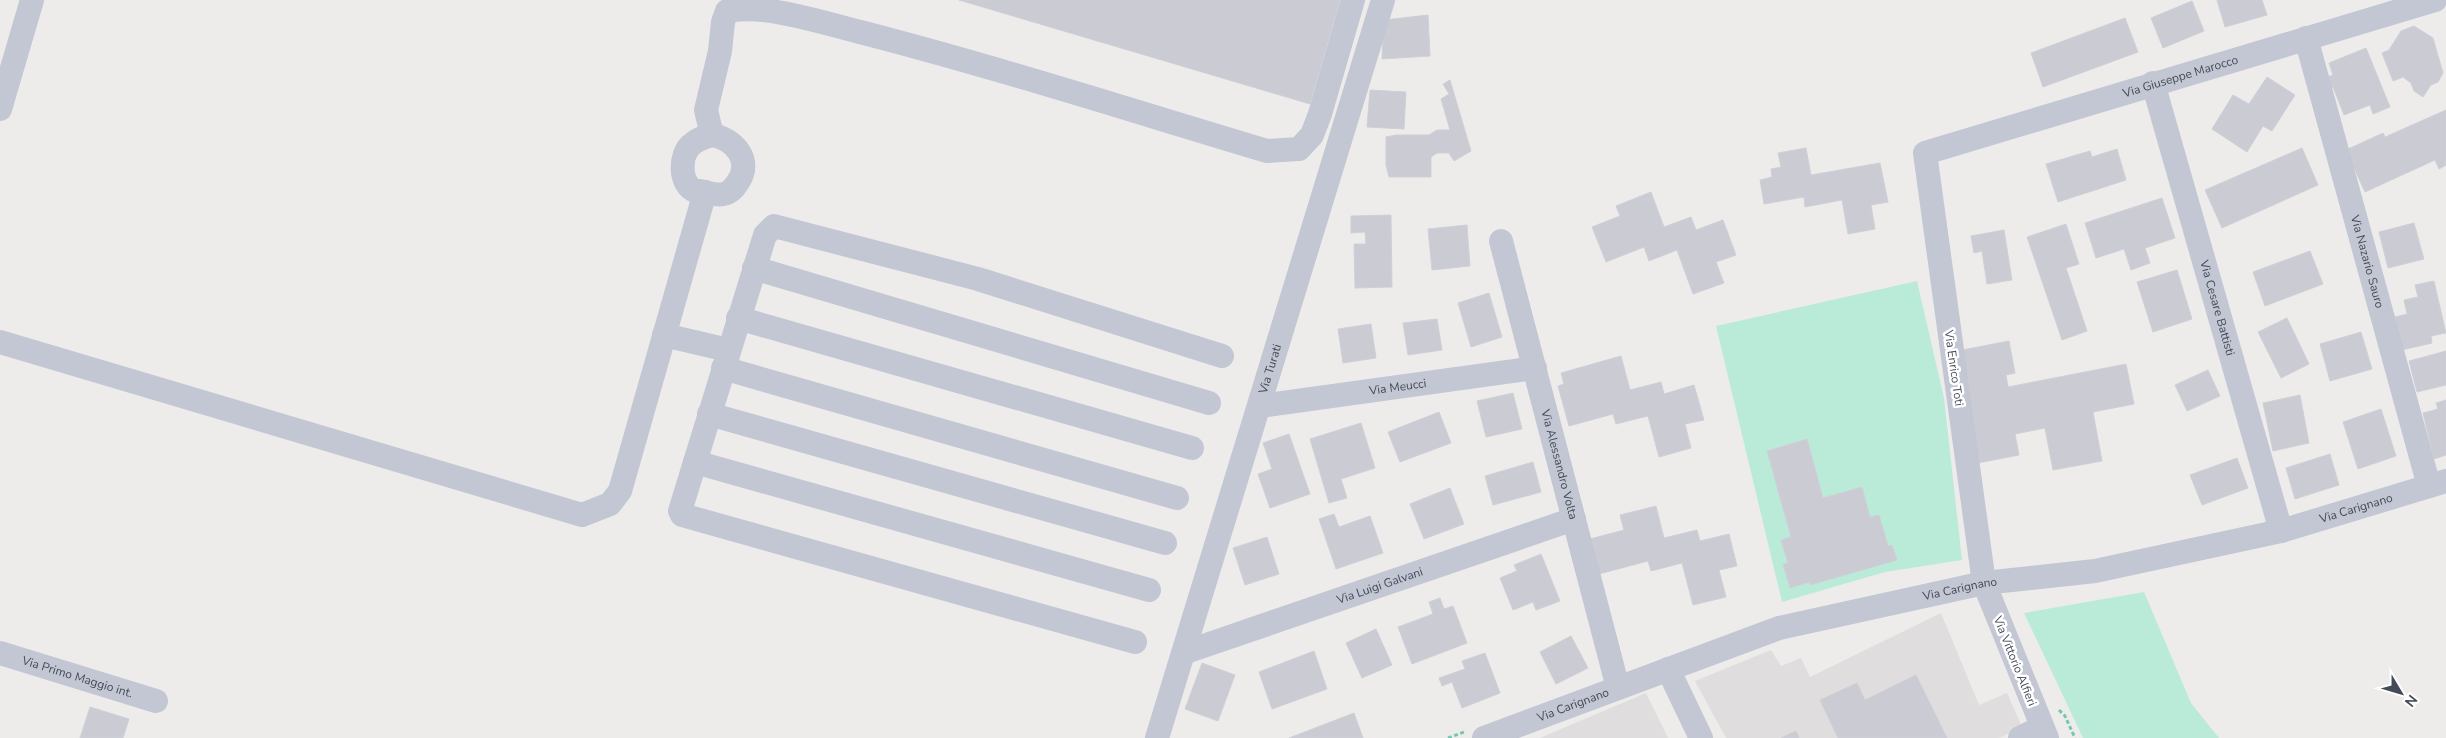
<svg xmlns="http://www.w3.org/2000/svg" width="2446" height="738" viewBox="0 0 2446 738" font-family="'Nunito Sans',sans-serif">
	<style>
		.education { fill: #dfdddd }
		.green { fill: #baebd8 }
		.building { fill: #cbccd3; stroke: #cfd0d7 }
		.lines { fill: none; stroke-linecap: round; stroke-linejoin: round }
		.path { stroke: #74c7b1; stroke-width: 3; stroke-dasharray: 4 2.5; stroke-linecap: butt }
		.minor { stroke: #c2c7d3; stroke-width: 24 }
		.labels { text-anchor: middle; stroke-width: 5; stroke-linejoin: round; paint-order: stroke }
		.street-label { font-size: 12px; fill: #454a58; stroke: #fff }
	</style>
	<rect width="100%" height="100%" fill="#eeeceb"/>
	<path class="education" d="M1941 613 1979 705 2007 693 2022 727 1999 738H1726L1695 681 1771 650 1781 666 1801 658 1810 677Z
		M1646 693 1668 738H1540Z"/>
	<path class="green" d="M1917 281 1944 398 1962 560 1885 572 1782 602 1716 326Z
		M2144 592 2191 703 2219 738H2083L2024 613Z"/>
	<path class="building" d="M959 0H1340L1310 104Z
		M2217 0H2262L2267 15 2225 27Z
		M2192 1 2204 31 2163 48 2151 18Z
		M1428 15 1430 56 1382 59 1384 20Z
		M2125 18 2138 52 2043 87 2031 53Z
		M2414 26 2433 38 2443 73 2438 82 2431 85 2423 97 2414 91 2411 83 2403 77 2393 81 2382 53 2389 50 2401 31Z
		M2366 48 2390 107 2373 114 2370 105 2344 115 2333 87 2326 89 2322 79 2333 75 2329 63Z
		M2267 77 2295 95 2272 131 2263 126 2247 152 2212 129 2233 95 2249 104Z
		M1450 80 1471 151 1454 161 1449 153H1437L1431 157V177H1389L1386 165V137L1396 135H1429L1437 130H1450L1441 99 1449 94 1443 84Z
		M1370 90 1406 92 1404 129 1367 127Z
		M2446 110V165L2439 169 2435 160 2365 192 2346 150 2383 133 2385 137Z
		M1806 148 1811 175 1880 163 1888 202 1871 205 1875 229 1848 234 1842 200 1805 207 1804 197 1764 204 1760 180 1772 177 1771 169 1781 167 1778 153Z
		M2302 148 2318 185 2222 228 2205 190Z
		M2117 149 2126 180 2058 202 2046 164 2090 151 2092 157Z
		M1651 192 1664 227 1691 217 1696 230 1723 220 1736 255 1716 262 1724 283 1693 294 1677 250 1649 261 1644 247 1606 262 1592 227 1620 216 1616 206Z
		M2162 198 2175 238 2145 248 2150 263 2131 270 2124 249 2096 258 2085 223Z
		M1391 215 1392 287 1355 288 1354 244H1366L1365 232 1351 233V216Z
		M2414 223 2424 259 2388 268 2379 232Z
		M2066 224 2079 264 2066 268 2087 331 2062 340 2027 237Z
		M1467 225 1470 266 1432 270 1428 229Z
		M2004 230 2012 280 1987 284 1982 251 1974 253 1971 236Z
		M2310 251 2323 284 2265 306 2253 272Z
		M2177 270 2192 319 2153 332 2137 282Z
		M2434 281 2446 333 2431 336 2432 343 2402 350 2395 317 2407 314 2404 300 2418 297 2415 285Z
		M1489 293 1502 337 1471 347 1458 303Z
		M2287 318 2309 364 2281 378 2258 332Z
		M1437 319 1442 350 1408 355 1403 323Z
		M1371 324 1376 358 1343 363 1338 329Z
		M2361 332 2372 369 2330 381 2320 344Z
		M2009 341 2015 373 2006 375 2008 387 2126 364 2134 404 2093 412 2102 461 2053 470 2045 428 2015 434 2019 455 1978 463 1957 351Z
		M2446 351V385L2417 392 2409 361Z
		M1621 356 1630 390 1661 382 1664 394 1694 385 1704 420 1685 424 1691 448 1659 457 1648 416 1616 424 1613 414 1569 426 1558 386 1564 384 1561 373Z
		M2208 370 2220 396 2187 411 2175 385Z
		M1513 393 1522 429 1486 437 1477 401Z
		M2300 395 2309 443 2273 451 2263 403Z
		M2446 400V455L2434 459 2423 413 2438 409 2436 403Z
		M2381 409 2396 456 2358 469 2343 422Z
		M1439 412 1451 443 1400 462 1388 432Z
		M1361 423 1375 468 1341 479 1347 498 1329 503 1310 439Z
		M1289 434 1310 494 1270 508 1258 474 1272 469 1263 443Z
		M1807 439 1823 498 1862 487 1870 517 1879 515 1888 546 1892 545 1897 560 1810 585 1809 582 1790 588 1783 564 1788 563 1781 540 1791 537 1767 451Z
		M2330 454 2339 485 2295 499 2286 468Z
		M2237 458 2248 488 2202 505 2190 475Z
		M1533 462 1541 492 1493 505 1485 476Z
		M1450 488 1464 524 1424 539 1410 504Z
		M1656 506 1664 538 1697 530 1700 541 1729 534 1737 566 1719 570 1726 597 1693 605 1682 563 1651 571 1648 561 1599 574 1590 539 1624 530 1620 515Z
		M1334 514 1339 527 1370 516 1383 553 1336 569 1319 519Z
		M1267 537 1279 574 1245 585 1233 548Z
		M1541 554 1560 601 1536 610 1533 602 1513 610 1500 578 1517 571 1514 565Z
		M1440 598 1444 609 1453 606 1467 643 1412 664 1398 627 1433 614 1429 602Z
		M1376 629 1392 665 1362 678 1346 643Z
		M1571 636 1588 668 1556 684 1540 652Z
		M1314 651 1327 689 1272 709 1259 672Z
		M1485 653 1500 693 1462 708 1452 682 1442 686 1439 678 1465 669 1462 661Z
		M1202 663 1235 675 1218 721 1185 709Z
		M1916 675 1947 738H1838L1820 700 1857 683 1865 700Z
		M90 707 129 719 123 738H80Z
		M1354 713 1363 738H1289Z
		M1796 731 1799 738H1781Z"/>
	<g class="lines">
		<path class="path" d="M2059 710 2065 716 2075 738
			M1448 738 1464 732"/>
		<g class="minor">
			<path id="s1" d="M2306 38 2429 486"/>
			<path id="s2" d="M2153 83 2281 531"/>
			<path d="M0 109 32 0"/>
			<path d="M712 135 706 110 720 51 723 22 727 11C765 3 827 24 864 33 999 68 1133 111 1267 151L1299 149 1312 135 1320 114 1353 0"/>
			<path d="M712 135C734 139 753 160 738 182 729 197 719 196 705 192 702 191 696 191 693 190 679 181 680 155 691 145 697 139 704 137 712 135Z"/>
			<path id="s3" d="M1501 241 1618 688"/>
			<path d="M754 268 1209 403"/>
			<path d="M738 318 1192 448"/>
			<path d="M664 335 728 350"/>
			<path d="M0 342 582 515 610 504 620 491 705 192"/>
			<path d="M723 368 1177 498"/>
			<path id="s4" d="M1260 406 1535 368"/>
			<path d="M709 414 1165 543"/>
			<path d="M695 462 1149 590"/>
			<path d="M1135 642 682 515 680 511 765 235 774 226 978 279 1222 356"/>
			<path id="s5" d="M0 653 156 701"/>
			<path id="s6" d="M1183 653 1574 519"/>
			<path d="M1668 669 1701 738"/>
			<path id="s7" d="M1157 738 1383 0"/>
			<path id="s8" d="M1484 738 1779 628 1984 583 2095 571 2281 531 2446 481"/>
			<path d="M2020 738 2042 727"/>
			<path id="s9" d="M2047 738 1984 583 1925 153 2435 0"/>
		</g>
	</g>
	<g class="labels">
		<g class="street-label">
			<text dy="4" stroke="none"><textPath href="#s9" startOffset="868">Via Giuseppe Marocco</textPath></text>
			<text dy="4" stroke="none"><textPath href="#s1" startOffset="232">Via Nazario Sauro</textPath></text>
			<text dy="4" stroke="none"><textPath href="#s2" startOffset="234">Via Cesare Battisti</textPath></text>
			<text transform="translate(1954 368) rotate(82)" y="4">Via Enrico Toti</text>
			<text dy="4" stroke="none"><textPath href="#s7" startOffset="386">Via Turati</textPath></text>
			<text dy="4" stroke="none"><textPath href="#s4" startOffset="139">Via Meucci</textPath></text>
			<text dy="4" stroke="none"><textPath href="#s3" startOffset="231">Via Alessandro Volta</textPath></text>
			<text dy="4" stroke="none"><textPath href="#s8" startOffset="905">Via Carignano</textPath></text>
			<text dy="4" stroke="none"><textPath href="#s6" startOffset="208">Via Luigi Galvani</textPath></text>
			<text dy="4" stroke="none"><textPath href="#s8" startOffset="500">Via Carignano</textPath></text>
			<text transform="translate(2015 661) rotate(68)" y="4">Via Vittorio Alfieri</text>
			<text dy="4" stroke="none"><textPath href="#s5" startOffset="81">Via Primo Maggio int.</textPath></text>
			<text dy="4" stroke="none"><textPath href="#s8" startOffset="95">Via Carignano</textPath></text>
		</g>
	</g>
	<g transform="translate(2401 693) rotate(128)" stroke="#ffffff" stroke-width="4" paint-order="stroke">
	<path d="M0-4L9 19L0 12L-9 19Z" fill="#454a58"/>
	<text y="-8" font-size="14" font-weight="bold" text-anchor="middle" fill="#454a58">N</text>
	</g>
</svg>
